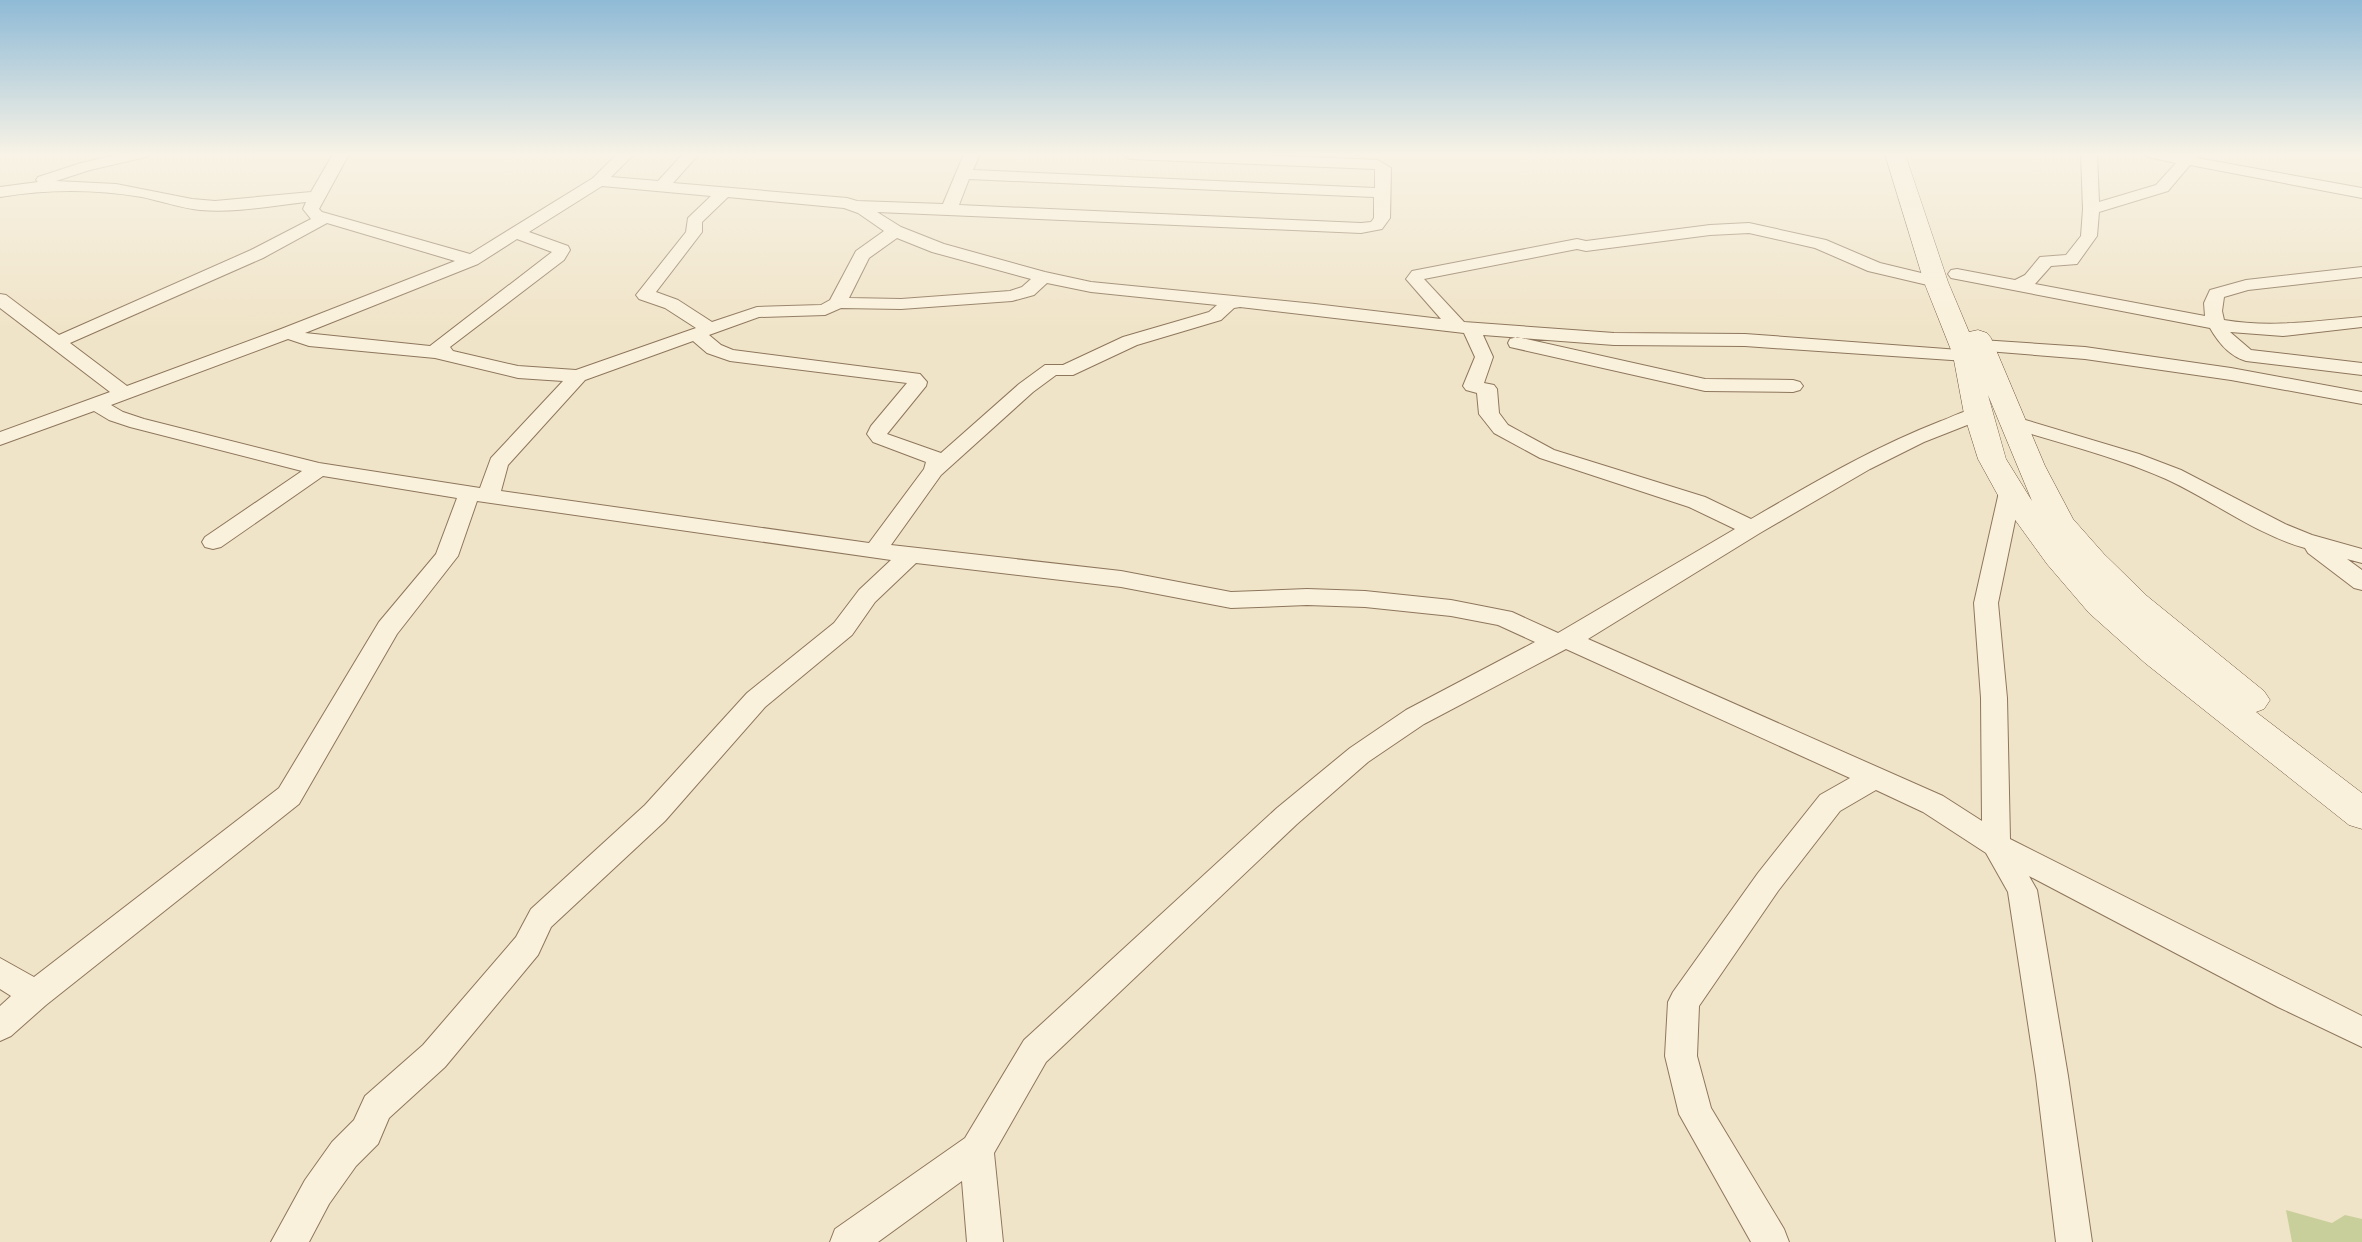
<svg xmlns="http://www.w3.org/2000/svg" width="2362" height="1242" viewBox="0 0 2362 1242" font-family="Lora,serif">
	<style>
		.green { fill: #c9cf9b }
		.lines { fill: none; stroke-linecap: round; stroke-linejoin: round }
		.street-casing { stroke: #8d765c; stroke-width: 2 }
		.secondary-casing { stroke: #6f573f; stroke-width: 1 }
		.street { fill: #faf1dc; fill-rule: evenodd }
		.secondary { fill: #faf1dc; fill-rule: evenodd }
	</style>
	<rect width="100%" height="100%" fill="#f0e4c8"/>
	<path class="green" d="M2286 1210 2332 1223 2345 1215 2362 1219V1242H2292Z"/>
	<g class="lines">
		<defs>
			<path id="street" d="M120 154H149L146 157 90 170 56 181 116 184 192 199 215 201 311 192 333 154H349L319 209 322 212 470 254 593 178 617 154H634L611 177 658 181 683 154H699L673 183 847 198 857 201 943 204 964 154H980L973 170 1375 188V169L1130 159 1122 154H1233L1378 160 1391 168 1390 218 1382 229 1361 233 877 212 901 227 944 244 1045 272 1091 282 1315 304 1441 319 1406 279 1412 271 1577 239 1586 241 1710 225 1749 223 1826 240 1880 263 1942 278 1945 282 1942 286 1936 287 1868 271 1815 248 1749 233 1710 235 1586 251 1577 249 1424 279 1464 322 1614 333 1745 334 1973 351 1975 355 1973 359 1966 361 1745 346 1614 345 1483 335 1493 357 1484 383 1494 385 1497 389 1499 413 1508 425 1554 450 1705 497 1751 519C1813 483 1874 447 1941 421 1955 416 1971 406 1985 410L1988 414 1985 418 1924 442 1870 469 1760 533 1588 639 1943 796 1982 821 1981 698 1974 603 1999 492 2002 487 2010 485 2018 487 2021 492 1998 603 2007 698 2010 839 2362 1016V1047L2278 1007 2029 876 2037 890 2068 1076 2092 1242H2056L2036 1076 2008 892 1986 853 1923 812 1876 790 1840 811 1778 891 1699 1006 1697 1056 1711 1108 1784 1229 1789 1242H1751L1679 1114 1665 1056 1668 1002 1673 992 1758 873 1820 795 1850 778 1566 649 1424 724 1368 762 1297 824 1046 1062 994 1153 1003 1242H967L962 1181 878 1242H830L835 1229 965 1138 1024 1040 1277 808 1350 748 1406 710 1535 642 1498 625 1451 616 1365 607 1307 605 1231 608 1121 587 916 563 875 602 852 635 765 707 665 821 551 927 538 955 445 1067 389 1118 378 1144 356 1166 329 1204 309 1242H271L305 1180 332 1142 354 1120 365 1096 423 1045 516 937 531 909 645 805 747 693 834 623 859 590 891 560 477 501 458 556 397 634 299 804 46 1005 11 1036 0 1041V1006L11 996 0 989V958L34 977 279 788 379 622 436 554 457 498 323 476 221 547 213 549 205 547 202 542 205 537 302 471 130 427 109 420 94 411 0 445V432L110 392 0 308V294L6 295 59 335 251 250 311 219 303 209 306 202C271 206 235 213 200 210 180 208 161 201 142 197 94 189 48 189 0 197V187L38 182 36 180 38 177 81 163ZM969 179 1374 197V218L1371 222 1361 223 959 205ZM602 186 711 196 688 218 686 232 636 295 639 299 665 308 696 328 576 370 518 366 453 351 450 347 564 260 570 250 568 246 529 232ZM728 197 844 208 858 213 884 231 856 251 830 300 821 305 757 307 712 322 678 300 656 292 702 232V222ZM327 223 455 261 281 329 127 386 70 343 263 258ZM897 238 932 252 1031 279 1022 287 1010 291 901 299 849 298 869 258ZM517 239 552 252 430 346 305 333 478 264ZM1047 283 1091 292 1217 305 1209 312 1123 337 1063 365H1045L1019 384 941 453 887 434 926 386 927 382 920 374 733 350 721 345 709 335 759 317 825 315 841 308 901 309 1012 301 1034 295ZM1240 307 1464 333 1475 357 1463 386 1466 390 1477 393 1479 414 1494 433 1540 458 1689 507 1735 529 1558 633 1512 612 1451 600 1365 591 1307 589 1231 592 1121 571 891 545 941 475 1033 392 1056 375H1073L1137 345 1221 320 1234 308ZM288 339 309 346 435 358 518 378 563 381 491 458 480 488 319 463 144 419 123 412 111 405ZM693 341 707 353 730 361 907 383 871 426 867 434 873 442 926 462 924 469 869 543 501 491 508 465 585 380Z
				M2081 154H2097L2099 202 2156 185 2176 163 2148 157 2145 154H2200L2197 158 2362 188V198L2190 165 2168 191 2099 212 2097 236 2077 264 2051 266 2035 284 2205 316 2204 303 2210 290 2246 280 2362 267V277L2248 290 2224 297 2222 311 2224 320C2270 328 2316 321 2362 317V327L2283 336 2230 332 2251 350 2362 363V375L2246 361C2229 356 2218 342 2210 328L1951 278 1948 274 1951 270 1957 269 2015 280 2025 275 2040 257 2066 255 2081 236 2083 209Z
				M1517 337 1705 379 1793 380 1800 382 1803 386 1800 390 1793 392 1705 391 1510 347 1508 343 1510 339Z
				M1981 340 2085 347 2231 368 2362 392V404L2231 380 2085 359 1974 350 1972 346 1974 342Z
				M2012 416 2139 454 2181 470 2285 524 2312 535 2362 549V563L2347 559 2362 570V590L2354 588 2308 553 2305 548C2255 534 2212 500 2166 479 2114 456 2059 443 2005 426L2002 422 2005 418Z"/>
			<path id="secondary" d="M1885 154H1905L1948 282 1969 332 1978 330 1987 333 1991 338 2045 466 2073 519 2104 554 2147 596 2264 691 2270 700 2264 709 2256 712 2362 793V829L2349 825 2145 663 2089 613 2047 564 2000 499 1978 459 1964 414 1953 355 1924 282ZM1988 395 2032 501 2006 459Z"/>
		</defs>
		<use href="#street" class="street-casing"/>
		<use href="#secondary" class="secondary-casing"/>
		<use href="#street" class="street"/>
		<use href="#secondary" class="secondary"/>
	</g>
	<linearGradient id="sky" x2="0" y2="1"><stop stop-color="#8fbad6"/><stop offset="0.47" stop-color="#f8f3e6"/><stop offset="1" stop-color="#f8f3e6" stop-opacity="0"/></linearGradient>
	<rect width="2362" height="328" fill="url(#sky)"/>
</svg>
